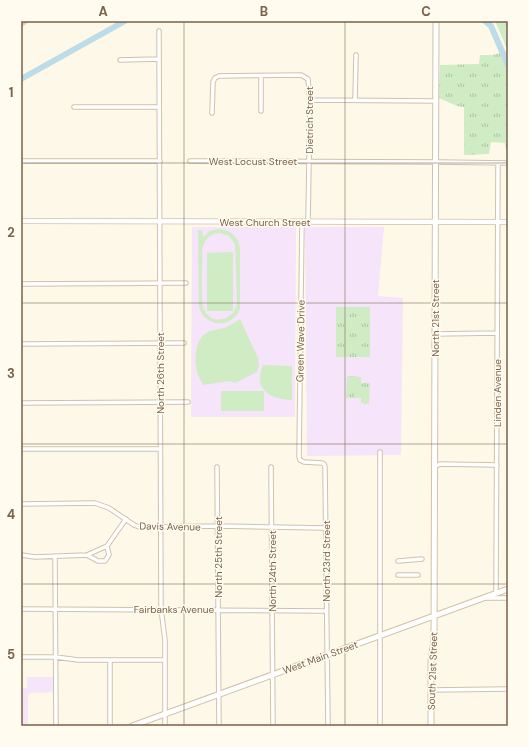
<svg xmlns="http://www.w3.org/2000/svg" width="529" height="747" viewBox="0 0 529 747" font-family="'DM Sans',sans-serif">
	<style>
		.education { fill: #f5e4fa }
		.park { fill: url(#park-tufts) }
		.pitch { fill: #d0ecc5; fill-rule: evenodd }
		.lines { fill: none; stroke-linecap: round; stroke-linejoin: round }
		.river { stroke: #bbdce8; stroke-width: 6 }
		.minor-casing { stroke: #d0c1ac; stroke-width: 5.5 }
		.tertiary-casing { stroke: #d0c1ac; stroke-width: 6 }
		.secondary-casing { stroke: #d3c2aa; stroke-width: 7 }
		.motorway-casing { stroke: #dcd6d0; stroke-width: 9 }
		.minor { stroke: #fff; stroke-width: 3.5 }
		.tertiary { stroke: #fff; stroke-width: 4.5 }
		.secondary { stroke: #fff; stroke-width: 5 }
		.motorway { stroke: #fac19c; stroke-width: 7 }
		.grid { fill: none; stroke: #79614a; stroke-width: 1; stroke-opacity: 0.55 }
		.labels { text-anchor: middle; stroke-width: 3; stroke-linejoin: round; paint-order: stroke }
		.street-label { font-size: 10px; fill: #79614a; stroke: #fffbef }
		.neatline { fill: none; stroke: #79614a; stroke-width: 1.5 }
		.grid-label { font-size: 13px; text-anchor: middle; font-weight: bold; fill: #79614a }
	</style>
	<defs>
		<pattern id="park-tufts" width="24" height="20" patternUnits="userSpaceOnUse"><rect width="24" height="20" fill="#d0ecc5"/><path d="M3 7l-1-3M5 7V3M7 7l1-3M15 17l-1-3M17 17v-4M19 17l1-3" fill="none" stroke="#aec3a2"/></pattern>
	</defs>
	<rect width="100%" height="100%" fill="#fdf8e8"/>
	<path class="education" d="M192 227H296L295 417H191Z
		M305 227H384L378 296 403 298 401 455 307 456Z
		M27 677H56V692L31 693 28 695V726H21V688H27Z"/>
	<path class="park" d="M495 21H508V51Z
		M507 51 508 150H506L505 143 491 142 489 154 464 155V107L457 106 439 98 440 65 479 64 480 55H493Z
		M336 307H370V357H336Z
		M347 376 361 377V383H370L369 404 361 403V398H346Z"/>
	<path class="pitch" d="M219 229C231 230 239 237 240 249V309C232 329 205 328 199 307L198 230H202L203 237 210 231ZM219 233 229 236 235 244 237 303C235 320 211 327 204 309 200 300 203 262 202 250 204 240 209 234 219 233Z
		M233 252V311H207V253Z
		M240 319 258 358 259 365 257 372 235 383 230 381 203 385C201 381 198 376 197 371 194 358 195 338 208 332 213 329 219 330 224 328 229 326 235 322 240 319Z
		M263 365 292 366V400C281 400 263 396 260 382 259 376 261 370 263 365Z
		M354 377H361V398H354Z
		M221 391H264V411H221Z"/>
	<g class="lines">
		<path class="river" d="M485 21 491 26 508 65
			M21 79 125 21"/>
		<defs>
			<path id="minor" d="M159 31 161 609 165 640V726
				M120 60 159 59
				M261 76V111
				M310 100 436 101
				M355 100 356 55
				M74 107H159
				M212 113 213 82 215 78 219 76 301 75 308 79 310 100 308 222
				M21 161H160
				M190 161 436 162 508 163
				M302 222 299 457 300 460 304 462 322 463 324 464 325 467 328 726
				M21 284 186 283
				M435 334 497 333
				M21 344 184 343
				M21 403 188 402
				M21 449H160
				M380 452V726
				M217 467 219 726
				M271 467 273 726
				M434 467 440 464 497 465
				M21 504 95 503 109 508 134 525 139 527 218 526 326 528
				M21 555 35 557 87 555 107 546 126 519
				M87 555 98 561H105L109 555 107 546
				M55 557 56 726
				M398 561 422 559
				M398 575H418
				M496 593 498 163
				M485 598H508
				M21 609 326 611
				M21 657H56L78 660H165
				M110 660V726
				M431 690 508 689"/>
			<path id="tertiary" d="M21 221 508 222"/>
			<path id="secondary" d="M132 726 508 589
				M431 726V661L434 641 436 21"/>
			<path id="motorway" d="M21 22 23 21"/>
		</defs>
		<use href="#minor" class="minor-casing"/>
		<use href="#tertiary" class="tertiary-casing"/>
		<use href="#secondary" class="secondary-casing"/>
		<use href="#motorway" class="motorway-casing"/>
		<use href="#minor" class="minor"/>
		<use href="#tertiary" class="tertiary"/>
		<use href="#secondary" class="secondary"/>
		<use href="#motorway" class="motorway"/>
	</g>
	<path class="grid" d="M184 21V726M345 21V726M21 163H508M21 303H508M21 444H508M21 584H508"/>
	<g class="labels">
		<g class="street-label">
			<text transform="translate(309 120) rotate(-90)" y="4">Dietrich Street</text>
			<text x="253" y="165">West Locust Street</text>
			<text x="265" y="226">West Church Street</text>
			<text transform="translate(435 318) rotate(-90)" y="4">North 21st Street</text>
			<text transform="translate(300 341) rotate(-89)" y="4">Green Wave Drive</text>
			<text transform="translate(160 373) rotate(-90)" y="4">North 26th Street</text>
			<text transform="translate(497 393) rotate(-90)" y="4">Linden Avenue</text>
			<text transform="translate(170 526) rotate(1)" y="4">Davis Avenue</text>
			<text transform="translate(218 557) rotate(-90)" y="4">North 25th Street</text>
			<text transform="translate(326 561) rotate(-90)" y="4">North 23rd Street</text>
			<text transform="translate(272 571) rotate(-90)" y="4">North 24th Street</text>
			<text x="174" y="613">Fairbanks Avenue</text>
			<text transform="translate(320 657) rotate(-20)" y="4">West Main Street</text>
			<text transform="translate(432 671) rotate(-88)" y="4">South 21st Street</text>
		</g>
	</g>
	<rect width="529" height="747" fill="none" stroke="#fffbef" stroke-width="44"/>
	<rect x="22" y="22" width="485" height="703" class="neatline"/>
	<g class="grid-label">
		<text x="103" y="16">A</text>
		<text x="264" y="16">B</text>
		<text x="426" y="16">C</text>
		<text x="11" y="97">1</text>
		<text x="11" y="237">2</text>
		<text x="11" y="378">3</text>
		<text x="11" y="519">4</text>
		<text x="11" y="659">5</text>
	</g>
</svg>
